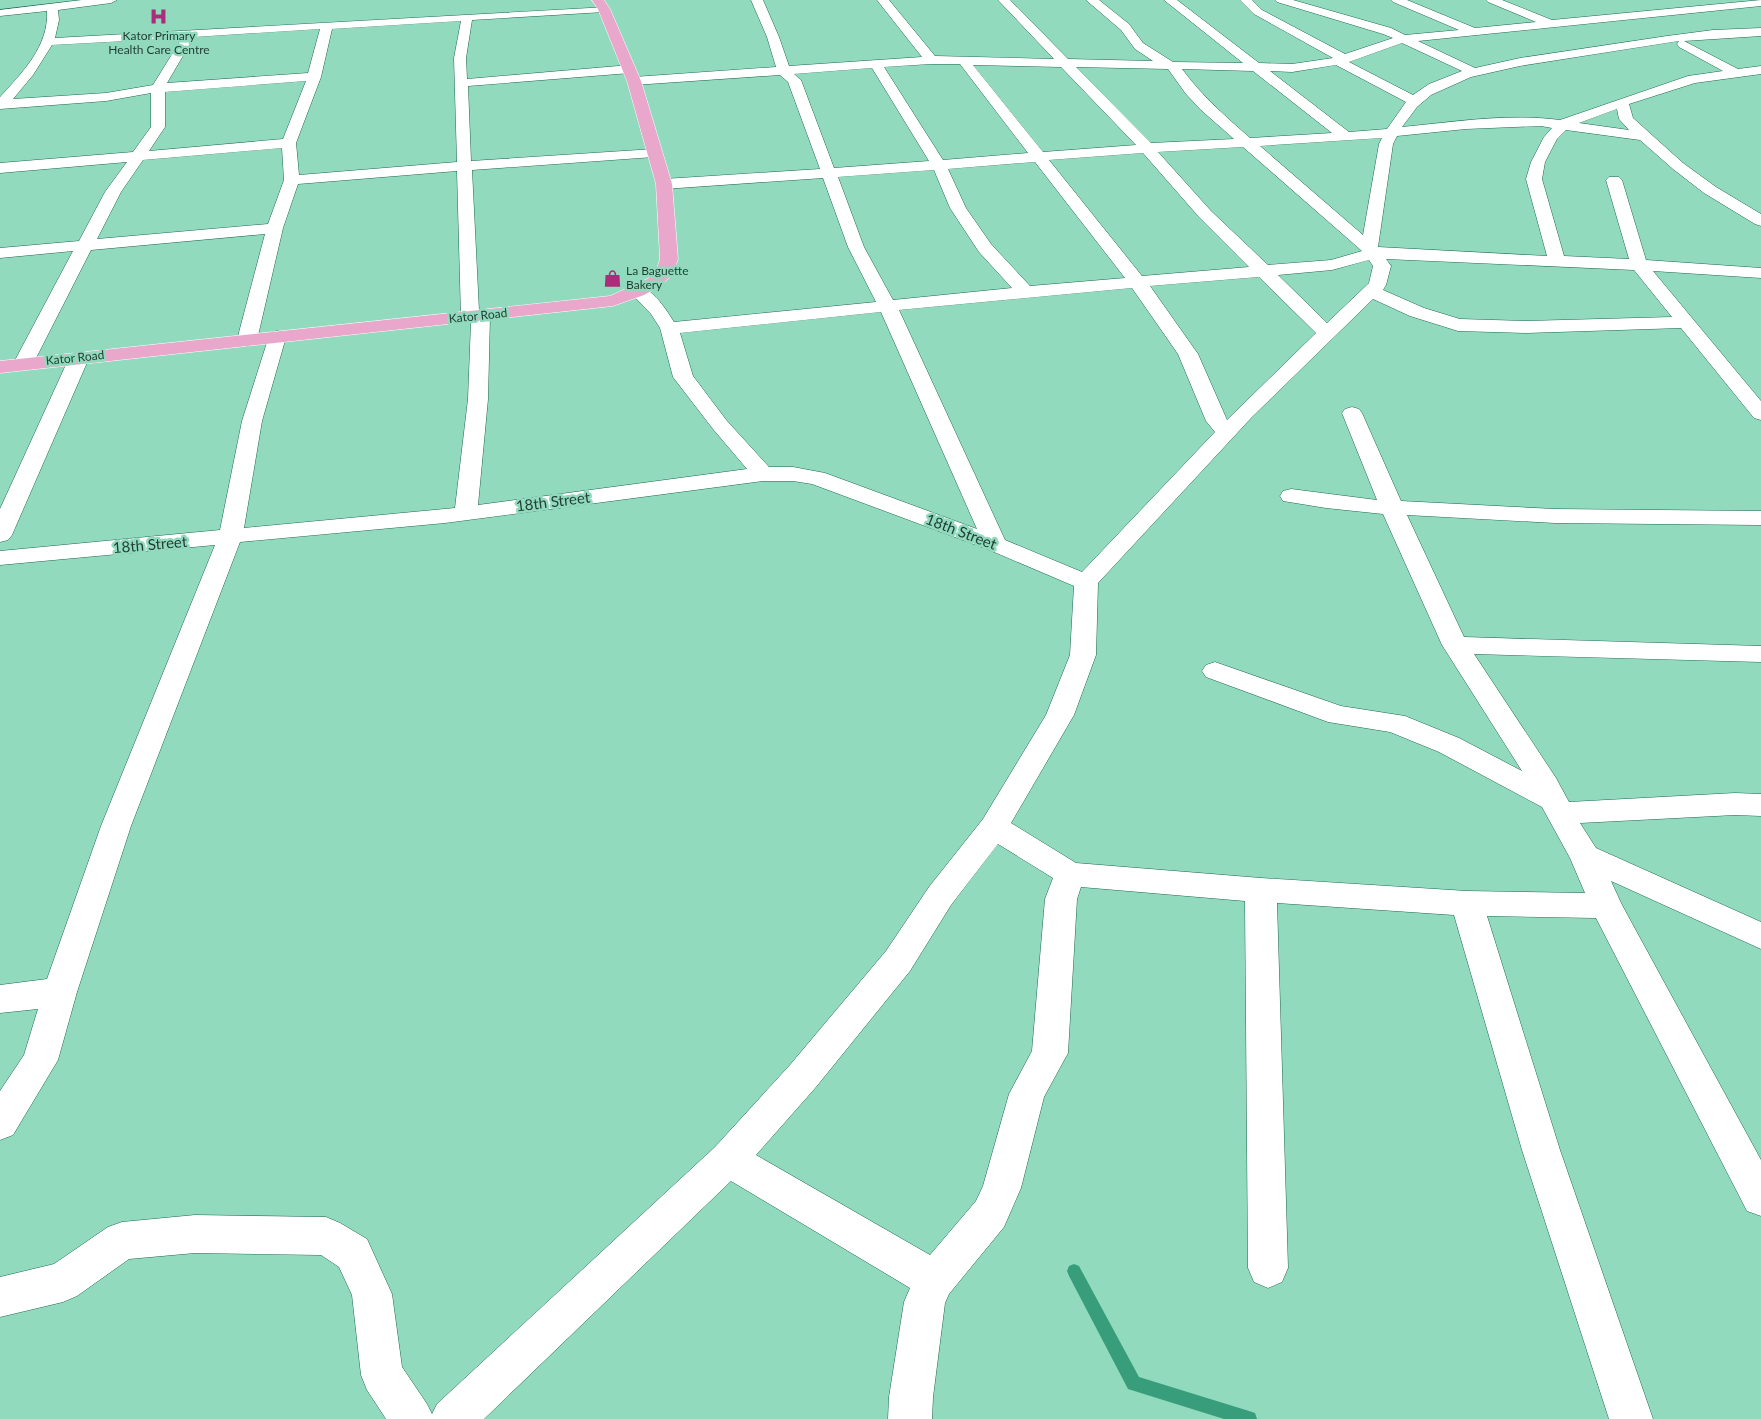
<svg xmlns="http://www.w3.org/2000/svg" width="1761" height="1419" viewBox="0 0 1761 1419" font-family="Lato,sans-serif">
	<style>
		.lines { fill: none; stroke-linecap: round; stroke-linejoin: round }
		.stream { fill: #389d7b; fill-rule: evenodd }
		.minor-casing { stroke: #1d6951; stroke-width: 1 }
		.major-casing { stroke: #fff; stroke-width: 1 }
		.minor { fill: #fff; fill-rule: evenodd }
		.major { fill: #e9a7cc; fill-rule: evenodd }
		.labels { text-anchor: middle; stroke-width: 5; stroke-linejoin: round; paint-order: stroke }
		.far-poi-label { font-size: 12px; fill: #1f3d31; stroke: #91dabd }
		.far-street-label { font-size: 12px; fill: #1f3d31; stroke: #91dabd }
		.street-label { font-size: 15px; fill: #1f3d31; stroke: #91dabd }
	</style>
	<rect width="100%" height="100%" fill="#91dabd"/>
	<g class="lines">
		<path class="stream" d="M1074 1264 1079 1266 1139 1377 1249 1411 1255 1413 1257 1419H1224L1128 1389 1069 1276 1067 1271 1069 1266Z"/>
		<defs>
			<path id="minor" d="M82 0H117L111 3 58 10 59 20 55 38 608 7 610 9 608 11 604 12 472 20 466 58 467 79 630 65 636 69 630 73 468 86 471 161 654 149 659 150 661 153 659 156 654 157 472 170 479 311 488 312 490 316 488 399 478 505 747 469 713 429 673 377 660 328 651 314 629 291 632 287C650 283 665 308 674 322L876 302 848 247 823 178 664 189 659 187 656 184 659 181 664 179 820 169 788 82 780 75 634 85 627 81 634 77 776 67 767 37 751 0H763L779 37 789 66 922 57 877 0H889L935 56 1054 59 998 0H1010L1068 59 1153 61 1135 49 1121 30 1086 0H1099L1129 24 1143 43 1173 62 1243 63 1164 0H1177L1259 63 1292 64 1333 58 1254 14 1240 0H1252L1262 10 1345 54 1393 38 1383 34 1277 2 1275 0H1293L1391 28 1405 35 1459 30 1393 2 1391 0H1407L1475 28 1536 22 1488 2 1486 0H1502L1552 20 1761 0V6L1418 41 1475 68 1520 58 1667 36 1713 30 1761 28V36L1684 41 1738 69 1761 66V74L1695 83 1629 104 1633 118 1683 163 1716 187 1761 214V226L1755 224 1704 193 1673 169 1640 140 1566 130 1557 139 1545 162 1542 179 1564 256 1629 259 1606 180 1609 177H1619L1622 180 1646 260 1761 268V278L1653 271 1761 401V420L1754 418 1681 328 1526 333 1458 331 1410 316 1373 299 1252 417 1098 583 1096 655 1074 715 1011 823 1076 863 1261 878 1467 891 1585 893 1570 858 1542 807 1439 752 1390 732 1328 722 1206 677 1202 671 1206 665 1215 662 1341 706 1405 716 1459 738 1522 771 1442 645 1383 514 1326 508 1283 501 1280 496 1283 491 1291 489 1377 500 1342 413 1345 409 1352 407 1359 409 1362 413 1401 501 1555 509 1761 511V525L1555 523 1407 515 1464 637 1761 646V662L1474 654 1556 778 1569 802 1735 793 1761 794V816L1735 815 1580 823 1596 848 1761 922V949L1611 881 1622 905 1761 1160V1216L1747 1211 1596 918 1487 916 1560 1150 1653 1419H1609L1522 1150 1454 915 1277 903 1288 1268 1282 1282 1268 1288 1254 1282 1248 1268 1245 901 1081 887 1077 899 1068 1053 1044 1097 1021 1188 1004 1227 949 1294 945 1303 933 1397 932 1419H888L889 1397 904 1302 910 1288 731 1181 484 1419H386L367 1390 361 1375 352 1295 339 1267 321 1255 195 1253 129 1259 77 1296 63 1302 0 1317V1277L54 1264 108 1227 122 1222 195 1215 326 1217 340 1223 367 1239 392 1294 402 1367 427 1404 432 1414 437 1404 715 1147 790 1065 886 951 929 887 983 819 1046 715 1070 655 1074 586 987 549 812 484 793 481H763L445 523 240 542 131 826 77 992 58 1060 13 1135 0 1140V1091L24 1055 38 1009 0 1013V985L47 979 101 826 215 545 0 565V551L220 530 242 421 270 333 277 331 284 333 286 337 262 421 244 528 455 508 468 399 471 322 463 321 461 317 457 171 298 184 283 228 257 340 254 344 247 346 240 344 237 340 265 234 91 250 33 364 30 368 23 370 16 368 13 364 73 251 0 258V248L79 241 105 192 127 162 0 173V163L133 152 151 127V93L106 101 0 109V97C22 73 49 46 47 11L0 16V10ZM461 21 454 58 457 162 299 175 296 143 321 77 332 29ZM320 29 308 73 167 83 194 37ZM182 38 153 85 106 93 13 99 33 75 52 45ZM1679 41 1677 44 1679 47 1723 71 1688 76 1560 120C1508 113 1454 122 1402 127L1417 107 1431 95 1471 77 1520 66ZM1402 43 1462 71 1429 84 1413 95 1349 62ZM931 64H960L1028 153 943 160 884 67ZM973 65 1061 67 1136 145 1043 152ZM1336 65 1406 102 1387 129 1349 132 1270 71 1292 72ZM1076 67 1168 69 1186 94 1201 110 1234 139 1151 143ZM872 68 929 161 834 168 801 80 794 74ZM1182 69 1253 71 1332 133 1250 138C1225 116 1202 96 1182 69ZM306 81 283 139 149 151 165 127V92ZM1617 109 1619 119 1629 130 1579 123ZM1541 126 1552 128 1544 137 1531 162 1526 179 1547 256 1378 247 1393 144 1397 136 1466 129ZM1382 138 1379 144 1363 235 1260 146ZM1243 147 1362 251 1331 260 1268 265 1211 211 1158 152ZM282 148 284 180 268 224 97 239 121 192 143 160ZM1143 153 1199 217 1249 267 1142 276 1049 160ZM1035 162 1125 278 1030 286 991 244 966 208 948 169ZM934 170 950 208 979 252 1012 288 893 300 864 247 838 177ZM1386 259 1634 270 1672 317 1526 321 1460 319 1424 308 1383 290 1386 285 1391 266ZM1369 260 1373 266 1369 283 1327 323 1278 275 1332 270ZM1259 277 1316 333 1227 420 1198 354 1150 286ZM1132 288 1178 354 1206 421 1215 432 1082 572 1005 540 899 310ZM881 312 977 529 825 473 793 467H769L727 421 693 376 680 333ZM998 844 1053 878 1045 899 1032 1051 1009 1094 983 1186 976 1201 930 1255 756 1155 816 1087 910 971 951 905Z
				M79 352 86 354 89 358 12 535 8 540 0 542V509L69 358 72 354Z"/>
			<path id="major" d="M592 0H604L610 9 641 81 672 184 678 259 673 274 659 287 644 295 613 306 0 373V361L610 296 647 279 656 272 660 259 656 184 627 81 598 9Z"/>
		</defs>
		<use href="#minor" class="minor-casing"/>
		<use href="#major" class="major-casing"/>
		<use href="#minor" class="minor"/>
		<use href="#major" class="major"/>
	</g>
	<defs>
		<symbol id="hospital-bare" viewBox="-9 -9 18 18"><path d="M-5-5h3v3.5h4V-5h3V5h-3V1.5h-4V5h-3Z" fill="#ab2c7b" stroke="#91dabd" stroke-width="2.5" paint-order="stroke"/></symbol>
		<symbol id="shop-bare" viewBox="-9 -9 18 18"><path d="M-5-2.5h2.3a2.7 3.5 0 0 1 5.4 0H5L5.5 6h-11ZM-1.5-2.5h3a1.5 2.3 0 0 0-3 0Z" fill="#ab2c7b" stroke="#91dabd" stroke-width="2.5" paint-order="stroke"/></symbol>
	</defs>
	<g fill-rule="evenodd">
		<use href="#hospital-bare" x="146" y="4" width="25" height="25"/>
		<use href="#shop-bare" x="600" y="266" width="25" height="25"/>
	</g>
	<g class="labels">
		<g class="far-poi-label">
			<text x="159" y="40">Kator Primary<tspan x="159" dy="14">Health Care Centre</tspan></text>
			<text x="626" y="275" text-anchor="start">La Baguette<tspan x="626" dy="14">Bakery</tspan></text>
		</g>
		<g class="far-street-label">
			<text transform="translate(478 316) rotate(-6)" y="4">Kator Road</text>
			<text transform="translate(75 358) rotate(-6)" y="4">Kator Road</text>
		</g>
		<g class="street-label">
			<text transform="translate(553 502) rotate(-7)" y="5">18th Street</text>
			<text transform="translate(961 532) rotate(21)" y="5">18th Street</text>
			<text transform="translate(150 545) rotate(-5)" y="5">18th Street</text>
		</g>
	</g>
</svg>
